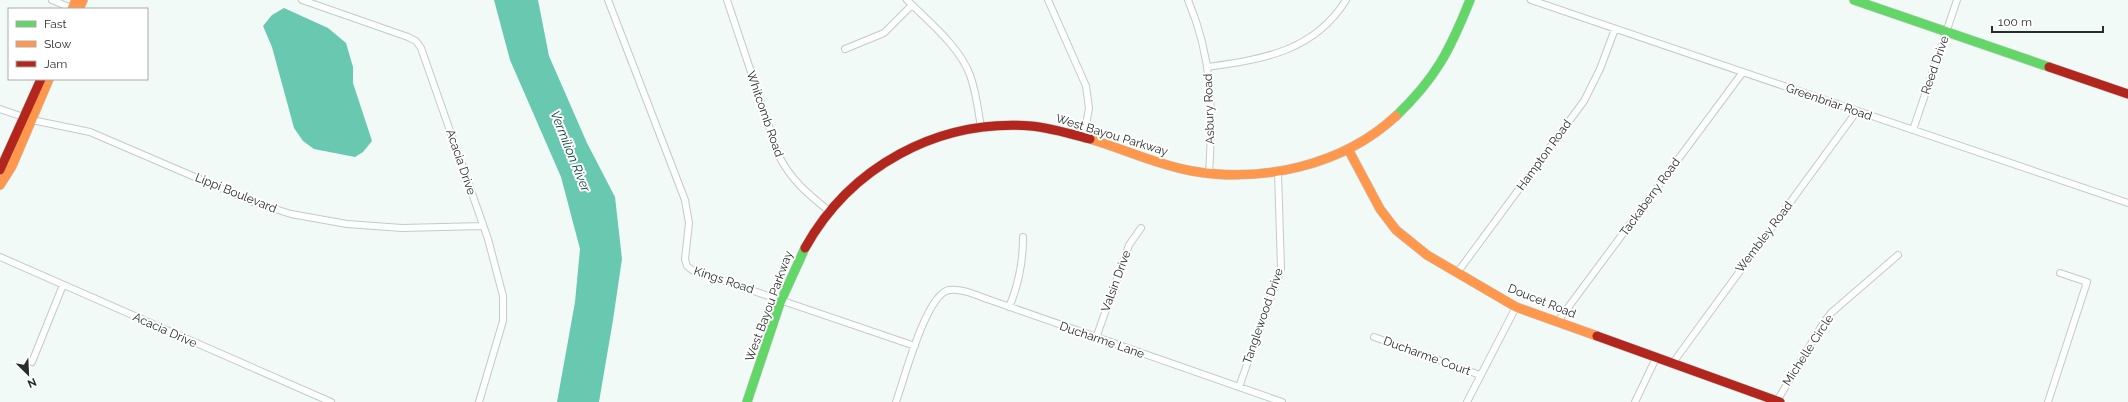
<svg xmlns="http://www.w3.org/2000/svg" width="2128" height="402" viewBox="0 0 2128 402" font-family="Raleway,sans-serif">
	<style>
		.water { fill: #69c8b0 }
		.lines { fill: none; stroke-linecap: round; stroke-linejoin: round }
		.street-casing { stroke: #c4cac8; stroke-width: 8 }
		.fast-casing { stroke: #c4cac8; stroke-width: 10 }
		.slow-casing { stroke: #c4cac8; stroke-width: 10 }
		.jam-casing { stroke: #c4cac8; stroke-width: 10 }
		.street { stroke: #fdfefe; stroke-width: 6 }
		.fast { stroke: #63d668; stroke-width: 9 }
		.slow { stroke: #ff974d; stroke-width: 9 }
		.jam { stroke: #b3261e; stroke-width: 9 }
		.labels { text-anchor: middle; stroke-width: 4; stroke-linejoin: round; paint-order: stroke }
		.street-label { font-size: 12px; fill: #282d2b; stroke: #fff }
		.water-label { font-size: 13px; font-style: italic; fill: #023d2f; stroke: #fff }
	</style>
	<rect width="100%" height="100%" fill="#f2faf7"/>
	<path class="water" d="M494 0H538L549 56 587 143 615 197 622 259 613 320 599 402H557L575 302 580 249 561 177 510 60Z
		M284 8 328 28 346 43 353 67V83L372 141 363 152 355 157 314 149 303 141 294 128 272 47 263 26 272 15Z"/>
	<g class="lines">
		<defs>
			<path id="street" d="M52 0 74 9
				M302 0 408 37 416 41 421 48 488 239 503 296V321L479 402
				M608 0 685 200 689 223 685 259 687 266 692 270 915 346
				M727 0 779 156C791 180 808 194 829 211
				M907 0C929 22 959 46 970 75 976 91 978 110 981 127
				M1048 0 1086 86 1089 108 1084 137
				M1188 0C1213 59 1213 111 1209 174
				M1531 0 2128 203
				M845 49 884 33 912 5
				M1208 67C1262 59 1314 52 1346 0
				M0 109 32 120 90 132 253 202 291 214 347 224 402 228 483 226
				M1913 130 1957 0
				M0 257 331 402
				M1457 273 1584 101 1600 69 1615 29
				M1009 307C1019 284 1023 262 1023 237
				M1558 321 1743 72
				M1374 337 1480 375
				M1096 338 1129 245 1141 228
				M32 362 63 285
				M1672 364 1857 111
				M1239 387 1281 269 1278 172
				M1777 401 1824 322 1831 313 1898 255
				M896 402C904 380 926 294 949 290 962 288 978 296 990 300L1282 402
				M1467 402 1516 307
				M1635 402 1656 358
				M2048 402 2087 282 2060 273"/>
			<path id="fast" d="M1854 0 2049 67
				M1396 116C1436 78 1450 50 1470 0
				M747 402 780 303 805 248"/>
			<path id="slow" d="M72 9 76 0
				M79 9 83 0
				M1090 139C1124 149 1157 165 1192 171 1262 183 1342 166 1396 116
				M1348 149 1380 209 1396 230 1427 255 1516 307 1597 336
				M0 185 12 166 49 79"/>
			<path id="jam" d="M2049 67 2128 94
				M0 170 41 79
				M805 248C850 167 937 119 1031 126 1051 128 1071 134 1090 139
				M1597 336 1780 402"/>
		</defs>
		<use href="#street" class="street-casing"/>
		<use href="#fast" class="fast-casing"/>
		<use href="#slow" class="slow-casing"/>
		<use href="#jam" class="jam-casing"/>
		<use href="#street" class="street"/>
		<use href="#fast" class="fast"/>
		<use href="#slow" class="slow"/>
		<use href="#jam" class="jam"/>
	</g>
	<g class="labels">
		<g class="street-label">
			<text transform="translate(1935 65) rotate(-71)" y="4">Reed Drive</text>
			<text transform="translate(1829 102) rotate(19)" y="4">Greenbriar Road</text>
			<text transform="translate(1209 109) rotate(-92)" y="4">Asbury Road</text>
			<text transform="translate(765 114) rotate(71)" y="4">Whitcomb Road</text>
			<text transform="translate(1112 135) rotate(17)" y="4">West Bayou Parkway</text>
			<text transform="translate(1544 155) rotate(-54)" y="4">Hampton Road</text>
			<text transform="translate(461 162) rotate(71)" y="4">Acacia Drive</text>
			<text transform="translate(236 193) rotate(22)" y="4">Lippi Boulevard</text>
			<text transform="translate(1650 197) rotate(-54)" y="4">Tackaberry Road</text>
			<text transform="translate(1764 237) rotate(-53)" y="4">Wembley Road</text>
			<text transform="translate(724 280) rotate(18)" y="4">Kings Road</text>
			<text transform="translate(1116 281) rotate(-70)" y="4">Valsin Drive</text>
			<text transform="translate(1542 301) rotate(22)" y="4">Doucet Road</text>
			<text transform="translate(769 306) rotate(-70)" y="4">West Bayou Parkway</text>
			<text transform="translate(1263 316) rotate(-71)" y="4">Tanglewood Drive</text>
			<text transform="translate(165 330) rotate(24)" y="4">Acacia Drive</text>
			<text transform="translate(1102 340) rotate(19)" y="4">Ducharme Lane</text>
			<text transform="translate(1808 350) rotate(-57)" y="4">Michelle Circle</text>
			<text transform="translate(1427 356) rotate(20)" y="4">Ducharme Court</text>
		</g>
		<g class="water-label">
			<text transform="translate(571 151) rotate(68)" y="5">Vermilion River</text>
		</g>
	</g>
	<rect x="8" y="8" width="140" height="72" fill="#ffffff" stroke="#a9abaa"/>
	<rect x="16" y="21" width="20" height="6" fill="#63d668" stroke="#a9abaa"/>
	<text x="44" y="28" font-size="12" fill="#282d2b">Fast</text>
	<rect x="16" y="41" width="20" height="6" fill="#ff974d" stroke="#a9abaa"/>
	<text x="44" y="48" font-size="12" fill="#282d2b">Slow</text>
	<rect x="16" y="61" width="20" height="6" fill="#b3261e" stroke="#a9abaa"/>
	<text x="44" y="68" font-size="12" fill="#282d2b">Jam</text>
	<g transform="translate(28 374) rotate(156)" stroke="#ffffff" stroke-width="3" paint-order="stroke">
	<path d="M0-3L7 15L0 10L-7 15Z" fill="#282d2b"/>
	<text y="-6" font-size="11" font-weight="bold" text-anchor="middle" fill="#282d2b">N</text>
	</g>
	<path d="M1992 26v6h111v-6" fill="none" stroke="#282d2b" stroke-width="2"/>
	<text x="1998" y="26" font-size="12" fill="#282d2b" stroke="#ffffff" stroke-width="3" paint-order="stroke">100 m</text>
</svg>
